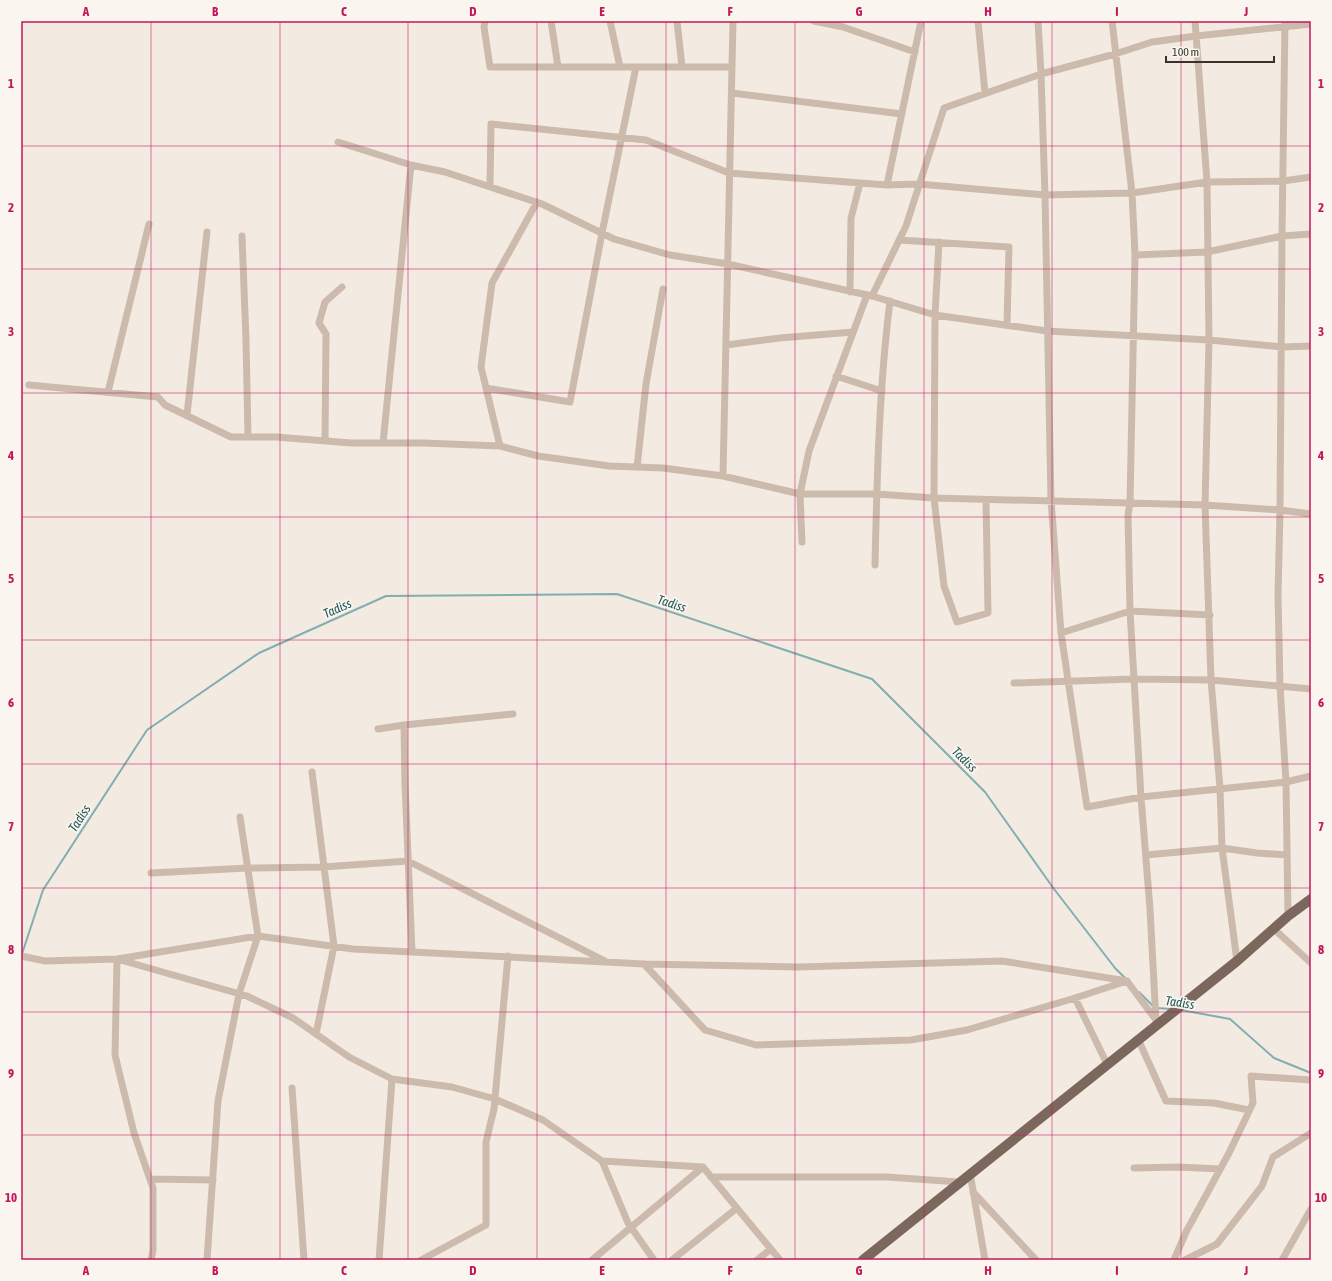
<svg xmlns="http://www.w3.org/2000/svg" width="1332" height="1281" viewBox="0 0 1332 1281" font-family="'Asap Condensed',sans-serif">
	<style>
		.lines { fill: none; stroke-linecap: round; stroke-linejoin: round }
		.stream { stroke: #81aeb0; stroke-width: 2 }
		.minor { stroke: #ccbbad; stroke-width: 7 }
		.primary { stroke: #7c675d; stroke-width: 10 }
		.grid { fill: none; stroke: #c2185b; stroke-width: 1; stroke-opacity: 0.55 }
		.labels { text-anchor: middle; stroke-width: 3.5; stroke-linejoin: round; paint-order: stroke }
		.water-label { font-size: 13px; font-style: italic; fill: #22585b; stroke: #faf5ee }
		.neatline { fill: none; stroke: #c2185b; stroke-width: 1.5 }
		.grid-label { font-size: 13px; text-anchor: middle; font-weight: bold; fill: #c2185b }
	</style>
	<rect width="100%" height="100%" fill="#f3ebe2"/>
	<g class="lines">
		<path class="stream" d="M22 954 43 890 147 730 259 653 386 596 617 594 872 679 985 792 1054 889 1115 968 1125 978
			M1139 992 1153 1006
			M1157 1008 1170 1009
			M1181 1010 1230 1019 1274 1058 1311 1073"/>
		<path class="minor" d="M485 21 484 27 490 67H732
			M551 21 558 67
			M610 21 620 67
			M677 21 682 67
			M814 21 843 27 915 52
			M978 21 985 93
			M1038 21 1041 74 1045 195 1051 500 1061 633 1087 807 1141 797 1286 782 1311 776
			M1112 21 1132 193 1135 255 1130 503 1128 515 1130 611 1134 679 1141 797 1150 909 1156 1021
			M1195 21 1207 182 1209 340 1205 505 1280 510 1282 236 1285 21
			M732 93 902 114
			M338 142 411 165 445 172 542 204 614 239 670 255 728 264 872 296 935 315 1047 331 1209 340 1282 347 1311 346
			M887 185 921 21
			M490 186 491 124 646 140 729 173 887 185 919 184 1045 195 1132 193 1207 182 1283 181 1311 177
			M242 236 246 340 248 437
			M899 240 1009 247 1007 325
			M939 242 935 315 934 498 944 586 957 622 988 613 986 500
			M1135 255 1207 252 1282 236 1311 234
			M850 292 851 218 860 183
			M872 296 906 226 944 108 1041 74 1115 54 1152 42 1196 36 1311 24
			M726 345 780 338 853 332
			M836 376 882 391
			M29 385 158 397 165 405 231 437H276L351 443H423L500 446 538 456 609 466 663 468 723 476 800 494H876L934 498 1205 505 1211 680 1220 788 1222 848 1237 961
			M486 388 570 402 602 233 636 67
			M108 392 149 224
			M187 415 207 232
			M325 441 326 334 319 323 325 302 342 287
			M383 443 411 165
			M500 446 481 367 492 283 537 202
			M637 467 646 384 663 289
			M723 476 733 21
			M802 542 800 494 809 451 867 295
			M875 565C877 477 879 389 890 301
			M1061 633 1130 611 1210 615
			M1014 683 1134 679 1211 680 1311 689
			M404 725 405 784 412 952
			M378 729 404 725 513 714
			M312 772 334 946 316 1034
			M1146 855 1222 848 1257 853 1287 855
			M151 873 248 868 323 867 408 861 605 961
			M1288 916 1286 782 1280 686 1278 595 1280 510 1311 514
			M1274 929 1311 963
			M21 956 45 961 117 959 258 936 353 949 644 964 799 967 1002 961 1127 981
			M644 964 705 1030 756 1045 911 1040 967 1030 1075 998 1127 981 1156 1020
			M1075 998 1107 1064
			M1138 1039 1166 1101 1214 1103 1249 1110
			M292 1088 304 1260
			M602 1161 628 1223 654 1260
			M1134 1168 1178 1167 1220 1169
			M970 1173 985 1260
			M711 1177H887L959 1182
			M150 1179 213 1180
			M973 1192 1036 1260
			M151 1260 153 1250V1188L134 1133 115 1055 117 959 247 996 293 1018 349 1057 392 1079 452 1087 495 1099 543 1120 602 1161 703 1167 780 1260
			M207 1260 218 1101 239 994 258 936 240 817
			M379 1260 392 1079
			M421 1260 486 1225V1142L494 1109 508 956
			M592 1260 703 1167
			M672 1260 737 1208
			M757 1260 771 1249
			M1174 1260 1186 1232 1229 1153 1253 1103 1251 1076 1311 1080
			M1185 1260 1217 1244 1262 1186 1273 1157 1311 1133
			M1282 1260 1311 1209"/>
		<path class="primary" d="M863 1260 1237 961 1288 916 1311 899"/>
	</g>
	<path class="grid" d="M151 21V1260M280 21V1260M408 21V1260M537 21V1260M666 21V1260M795 21V1260M924 21V1260M1052 21V1260M1181 21V1260M21 146H1311M21 269H1311M21 393H1311M21 517H1311M21 640H1311M21 764H1311M21 888H1311M21 1012H1311M21 1135H1311"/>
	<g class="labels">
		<g class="water-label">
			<text transform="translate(672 603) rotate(18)" y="5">Tadiss</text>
			<text transform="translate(337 608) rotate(-24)" y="5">Tadiss</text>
			<text transform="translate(965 759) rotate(45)" y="5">Tadiss</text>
			<text transform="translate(79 818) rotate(-57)" y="5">Tadiss</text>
			<text transform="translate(1180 1002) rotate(9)" y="5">Tadiss</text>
		</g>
	</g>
	<rect width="1332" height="1281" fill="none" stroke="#faf5ee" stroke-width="44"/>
	<path d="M1166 56v6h108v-6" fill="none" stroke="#3a302c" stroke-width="2"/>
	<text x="1172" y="56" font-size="12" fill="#3a302c" stroke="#faf5ee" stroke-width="3" paint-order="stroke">100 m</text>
	<rect x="22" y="22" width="1288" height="1237" class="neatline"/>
	<g class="grid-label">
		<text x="86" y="16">A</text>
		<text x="215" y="16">B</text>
		<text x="344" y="16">C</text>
		<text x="473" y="16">D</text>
		<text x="602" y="16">E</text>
		<text x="730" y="16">F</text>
		<text x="859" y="16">G</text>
		<text x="988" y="16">H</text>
		<text x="1117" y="16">I</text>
		<text x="1246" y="16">J</text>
		<text x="11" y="88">1</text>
		<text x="1321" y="88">1</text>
		<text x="11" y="212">2</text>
		<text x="1321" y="212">2</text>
		<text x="11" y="336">3</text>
		<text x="1321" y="336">3</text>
		<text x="11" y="460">4</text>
		<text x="1321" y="460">4</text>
		<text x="11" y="583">5</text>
		<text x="1321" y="583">5</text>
		<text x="11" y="707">6</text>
		<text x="1321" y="707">6</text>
		<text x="11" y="831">7</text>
		<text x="1321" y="831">7</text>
		<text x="11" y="954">8</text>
		<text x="1321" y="954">8</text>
		<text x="11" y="1078">9</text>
		<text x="1321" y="1078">9</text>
		<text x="11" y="1202">10</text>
		<text x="1321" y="1202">10</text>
		<text x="86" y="1275">A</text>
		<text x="215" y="1275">B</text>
		<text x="344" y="1275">C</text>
		<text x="473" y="1275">D</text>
		<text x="602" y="1275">E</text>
		<text x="730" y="1275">F</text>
		<text x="859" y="1275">G</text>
		<text x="988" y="1275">H</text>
		<text x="1117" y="1275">I</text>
		<text x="1246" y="1275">J</text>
	</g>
</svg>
